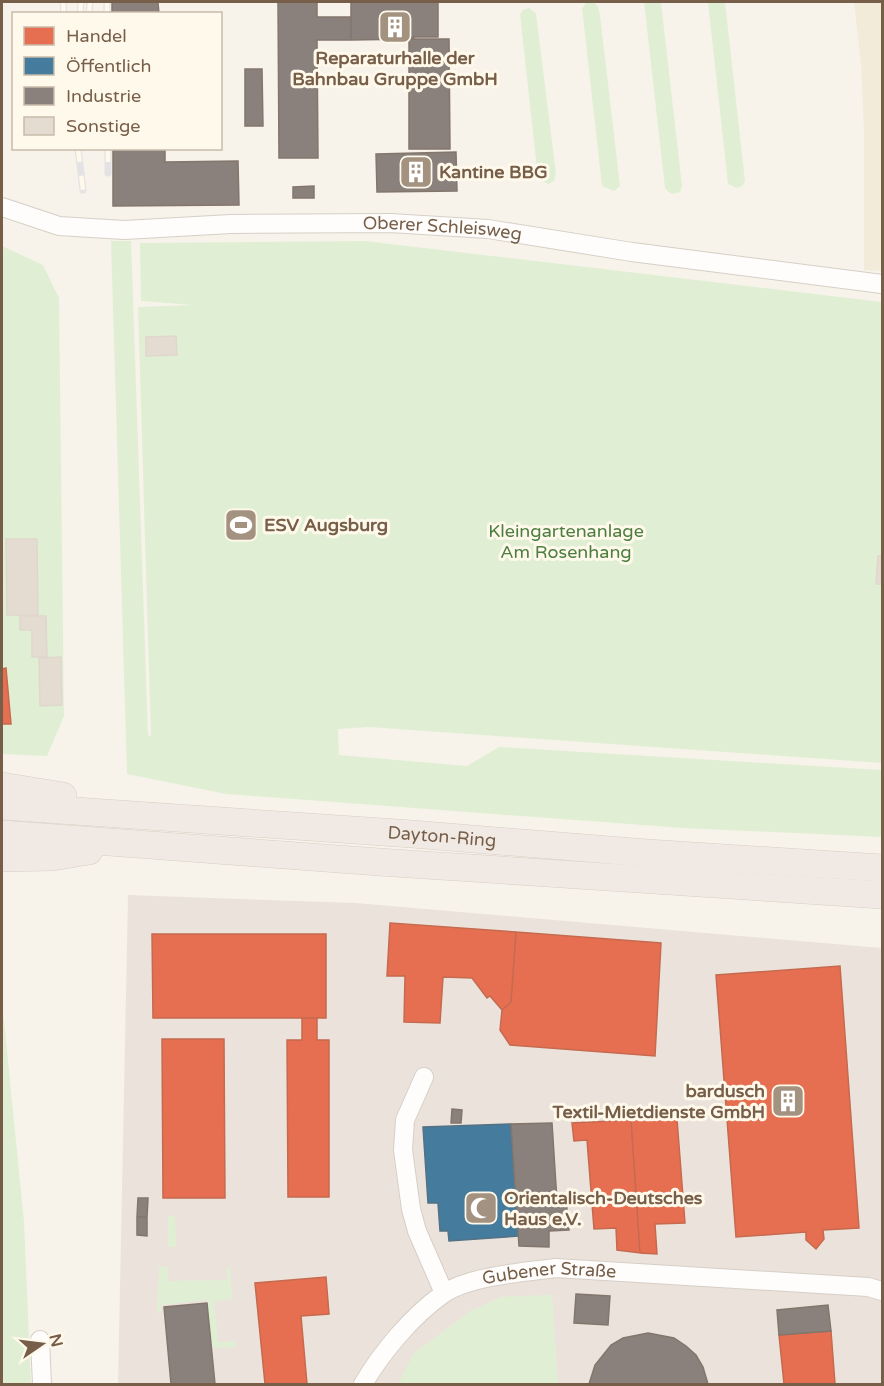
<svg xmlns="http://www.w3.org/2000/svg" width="884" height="1386" viewBox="0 0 884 1386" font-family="'Varela Round',sans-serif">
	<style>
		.residential { fill: #f3ebda }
		.industrial { fill: #ebe3db }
		.green { fill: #e0efd4 }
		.shops { fill: #e76f51; stroke: #c56a4e; stroke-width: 1.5 }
		.public { fill: #457b9d; stroke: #547284; stroke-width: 1.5 }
		.industry { fill: #8a817c; stroke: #84766c; stroke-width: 1.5 }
		.building { fill: #e4dcd1; stroke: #e0d7cc; stroke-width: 1.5 }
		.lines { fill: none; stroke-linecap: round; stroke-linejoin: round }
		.minor-casing { stroke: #d6cfc6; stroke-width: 20 }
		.highway-casing { stroke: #d6cec5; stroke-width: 28 }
		.minor { stroke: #fefdfc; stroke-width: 18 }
		.highway { stroke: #f1eae4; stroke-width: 27 }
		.rail-casing { stroke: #e5e2e5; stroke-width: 7 }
		.rail { stroke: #fff9eb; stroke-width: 4.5; stroke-dasharray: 14; stroke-linecap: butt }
		.labels { text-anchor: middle; stroke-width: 6; stroke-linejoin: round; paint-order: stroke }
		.poi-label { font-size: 18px; font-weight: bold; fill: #775e48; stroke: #fff9eb; text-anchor: start }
		.street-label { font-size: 18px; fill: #775e48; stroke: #fff9eb }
		.park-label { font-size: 18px; fill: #4c7e40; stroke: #fff9eb }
	</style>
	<rect width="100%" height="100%" fill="#f7f3ea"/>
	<path class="residential" d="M854 2H882V271L864 270V130L861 65Z"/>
	<path class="industrial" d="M128 895 356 903 882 948V1384H118Z"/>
	<path class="green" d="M587 2H593L598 6 600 15 620 186 614 191 602 186 582 8Z
		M644 2H661L682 186 680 192C672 195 669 194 665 188Z
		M708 2H725L745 181 742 186 737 188 728 184Z
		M529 8 536 13 556 174 554 181 548 184 538 178 520 14 523 10Z
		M111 241H131L148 735 151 736 138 307 193 305 141 301 140 243 365 241 882 302V763L369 727 338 729 339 755 467 766 499 747 882 770V837L683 828 226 794 127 774Z
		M2 246 43 265 59 298 64 716 47 756 2 754Z
		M2 1001 24 1221 31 1384H2Z
		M168 1216H175L176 1247H168Z
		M159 1267H168V1281L227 1280V1267H230L232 1299 214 1301 218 1342 236 1341V1347L212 1348 207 1300 161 1305V1312L157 1313Z
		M552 1295 558 1384H398L414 1353 471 1311 501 1297Z"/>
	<path class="shops" d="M6 668 11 724H2V669Z
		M390 923 516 932 511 1002 502 1010 490 996 487 998 472 978 443 977 440 1023 404 1022 405 976H387Z
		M516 932 661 943 655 1056 510 1045 500 1030 502 1010 511 1002Z
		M152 934H326V1018H153Z
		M840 966 859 1228 823 1230 824 1239 816 1249 806 1240V1232L736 1237 716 975Z
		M302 1018H317V1040H329V1197H288L287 1040H302Z
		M162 1039H224L225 1198H163Z
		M677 1119 685 1223 655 1224 657 1254 640 1253 631 1120Z
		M631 1120 640 1253 617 1250 616 1228 594 1229 587 1140 574 1141 572 1123Z
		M326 1277 329 1314 301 1316 307 1384H265L255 1283Z
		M831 1331 835 1384H784L779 1335Z"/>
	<path class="public" d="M511 1124 519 1236 449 1241 448 1231H440L438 1203H428L423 1127Z"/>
	<path class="industry" d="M112 2H158L159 14H112Z
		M278 2H317V17H351V40H317L318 158H279Z
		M351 2H438V37H414V39L351 40Z
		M409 39H449L450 149H409Z
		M245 69H262L263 126H245Z
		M113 148H165V162L238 161 239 205 113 206Z
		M456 152 457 191 377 192 376 154Z
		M314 186V198H293V187Z
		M452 1109 462 1110 461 1123H451Z
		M552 1123 557 1201 566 1200 569 1230 549 1231V1247L519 1246 511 1124Z
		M138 1198H148L147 1217H137Z
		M137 1217H147V1236L137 1235Z
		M576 1294 610 1296 608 1325 574 1323Z
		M207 1303 215 1384H171L164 1307Z
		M828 1305 831 1331 779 1335 777 1310Z
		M648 1333 674 1338 686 1346 696 1355 703 1367 708 1384H589L595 1365 611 1345 623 1338Z"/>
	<path class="building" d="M176 336 177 355 146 356V337Z
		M6 539H37L38 615H7Z
		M878 556H882V584H876Z
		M20 616H46L47 657H32V630H20Z
		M61 657 62 705 40 706 39 658Z"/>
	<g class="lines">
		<defs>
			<g id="minor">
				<path id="s1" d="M2 207 59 226 124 230 231 224 390 223 488 229 632 252 882 284"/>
				<path d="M424 1077 405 1120 403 1150 411 1209 417 1231 444 1293"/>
				<path d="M40 1340 42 1384"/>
				<path id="s2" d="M363 1384C382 1352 412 1316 443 1294 469 1276 525 1272 556 1268L868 1287 882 1291"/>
			</g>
			<g id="highway">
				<path d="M2 786 63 796"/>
				<path id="s3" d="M2 806 412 834 647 853 882 868"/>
				<path d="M2 834 379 862 882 895"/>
				<path d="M2 858 53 857 89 851"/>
			</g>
		</defs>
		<use href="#minor" class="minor-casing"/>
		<use href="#highway" class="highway-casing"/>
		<use href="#minor" class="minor"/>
		<use href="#highway" class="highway"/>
		<defs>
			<path id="rail" d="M63 2 64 14
				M107 2V14
				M80 14 81 2
				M89 14 90 2
				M78 148 83 190
				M108 148V173"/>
		</defs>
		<use href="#rail" class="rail-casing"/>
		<use href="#rail" class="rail"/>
	</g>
	<defs>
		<symbol id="building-square" viewBox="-11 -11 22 22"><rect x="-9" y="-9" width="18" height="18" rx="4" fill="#a49281" stroke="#fff9eb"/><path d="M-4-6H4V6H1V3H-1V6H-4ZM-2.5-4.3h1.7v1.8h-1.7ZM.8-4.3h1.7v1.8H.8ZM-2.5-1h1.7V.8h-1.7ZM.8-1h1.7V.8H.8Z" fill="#fff"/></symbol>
		<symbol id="stadium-square" viewBox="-11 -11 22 22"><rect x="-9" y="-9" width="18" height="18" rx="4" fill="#a49281" stroke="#fff9eb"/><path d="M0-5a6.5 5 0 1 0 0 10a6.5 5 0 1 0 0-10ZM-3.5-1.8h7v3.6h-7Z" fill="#fff"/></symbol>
		<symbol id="mosque-square" viewBox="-11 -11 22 22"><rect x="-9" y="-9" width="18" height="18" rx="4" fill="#a49281" stroke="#fff9eb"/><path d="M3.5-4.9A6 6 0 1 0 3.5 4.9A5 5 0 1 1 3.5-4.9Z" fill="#fff"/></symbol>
	</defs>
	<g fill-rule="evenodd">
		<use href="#building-square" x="376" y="8" width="38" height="38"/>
		<use href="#building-square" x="397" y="153" width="38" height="38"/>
		<use href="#stadium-square" x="222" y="506" width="38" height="38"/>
		<use href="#building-square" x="769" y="1082" width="38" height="38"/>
		<use href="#mosque-square" x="462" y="1189" width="38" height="38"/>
	</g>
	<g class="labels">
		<g class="poi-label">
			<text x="395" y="64" text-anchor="middle">Reparaturhalle der<tspan x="395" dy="21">Bahnbau Gruppe GmbH</tspan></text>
			<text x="439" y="178">Kantine BBG</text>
			<text x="264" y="531">ESV Augsburg</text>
			<text x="765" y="1097" text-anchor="end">bardusch<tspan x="765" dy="21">Textil-Mietdienste GmbH</tspan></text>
			<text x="504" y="1204">Orientalisch-Deutsches<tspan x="504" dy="21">Haus e.V.</tspan></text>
		</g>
		<g class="street-label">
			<text dy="6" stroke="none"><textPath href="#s1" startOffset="444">Oberer Schleisweg</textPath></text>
			<text dy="6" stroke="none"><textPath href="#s3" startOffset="441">Dayton-Ring</textPath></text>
			<text dy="6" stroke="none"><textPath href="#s2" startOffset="231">Gubener Straße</textPath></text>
		</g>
		<g class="park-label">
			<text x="566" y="537">Kleingartenanlage<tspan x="566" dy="21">Am Rosenhang</tspan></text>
		</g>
	</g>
	<rect width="884" height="1386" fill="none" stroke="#775e48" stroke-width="6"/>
	<rect x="12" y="12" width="210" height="138" fill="#fff9eb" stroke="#c9bbaa" stroke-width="1.5"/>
	<rect x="24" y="27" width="30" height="18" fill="#e76f51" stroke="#c9bbaa" stroke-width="1.5"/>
	<text x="66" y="42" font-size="18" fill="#775e48">Handel</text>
	<rect x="24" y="57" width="30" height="18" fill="#457b9d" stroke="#c9bbaa" stroke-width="1.5"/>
	<text x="66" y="72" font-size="18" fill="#775e48">Öffentlich</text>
	<rect x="24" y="87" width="30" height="18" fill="#8a817c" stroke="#c9bbaa" stroke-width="1.5"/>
	<text x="66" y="102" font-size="18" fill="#775e48">Industrie</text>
	<rect x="24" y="117" width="30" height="18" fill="#e4dcd1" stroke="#c9bbaa" stroke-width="1.5"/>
	<text x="66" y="132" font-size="18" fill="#775e48">Sonstige</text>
	<g transform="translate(42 1344) rotate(76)" stroke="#fff9eb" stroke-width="4.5" paint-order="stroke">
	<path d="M0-4.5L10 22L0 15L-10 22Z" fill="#775e48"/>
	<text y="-9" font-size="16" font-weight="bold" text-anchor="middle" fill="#775e48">N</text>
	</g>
</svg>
